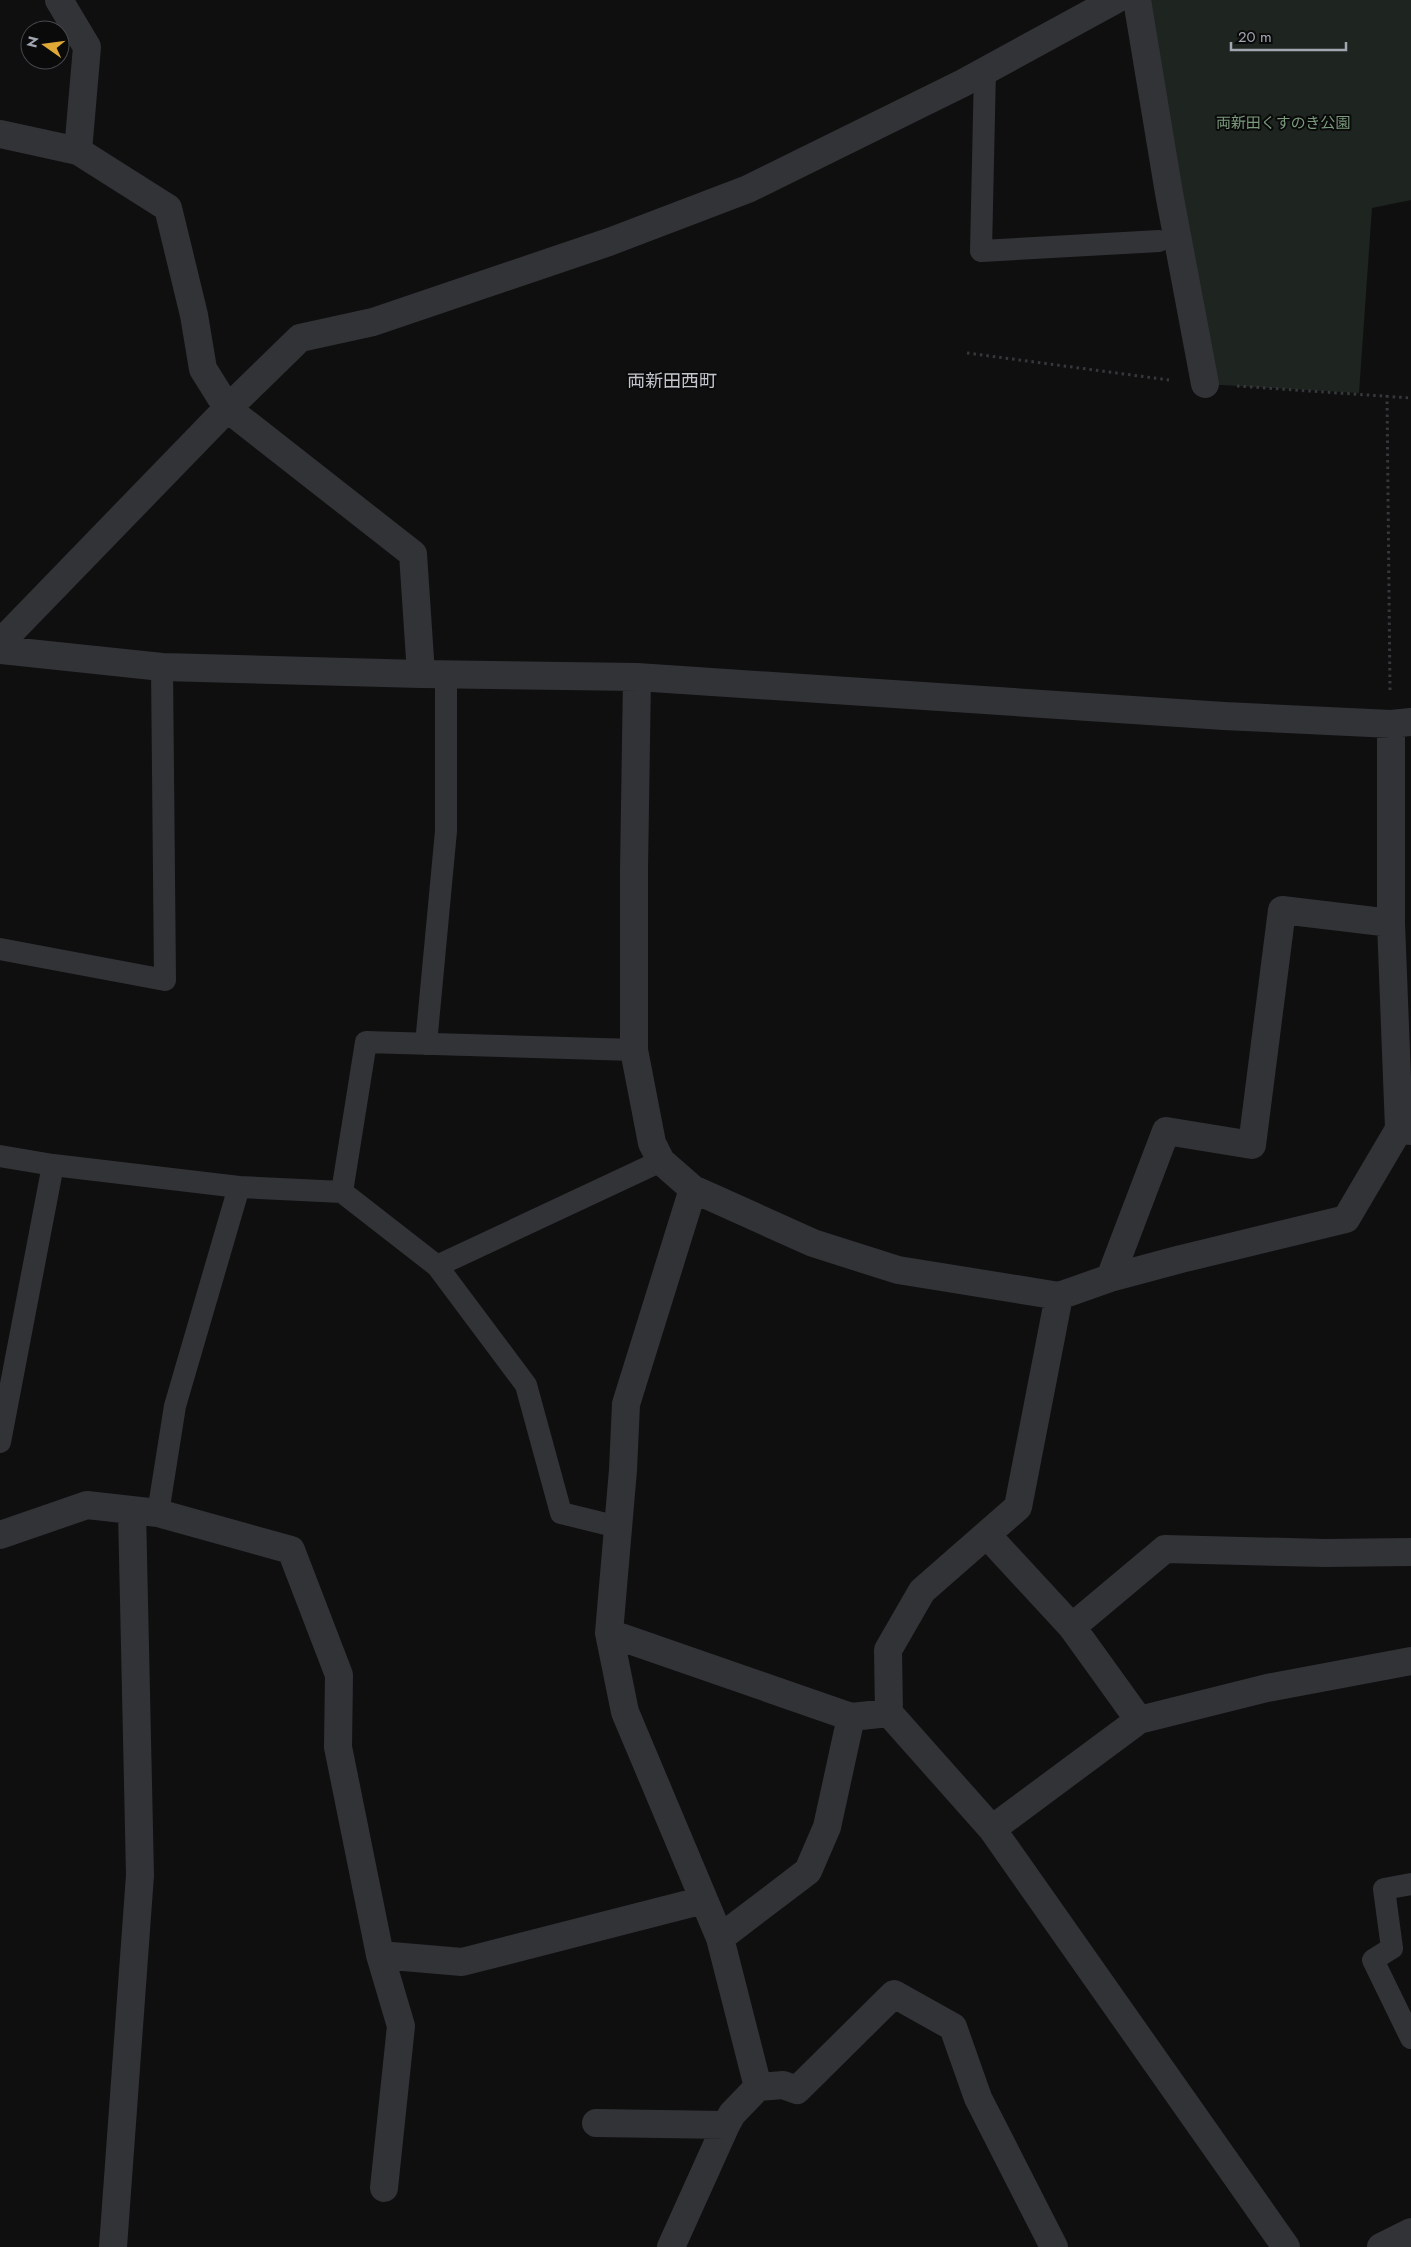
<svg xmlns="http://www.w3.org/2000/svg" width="1411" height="2247" viewBox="0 0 1411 2247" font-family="Jost,'Noto Sans JP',sans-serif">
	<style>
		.green { fill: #1e241f }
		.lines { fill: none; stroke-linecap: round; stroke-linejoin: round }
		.path { stroke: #36383c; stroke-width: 3; stroke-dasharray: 2.5 4; stroke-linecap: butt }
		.lane { stroke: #323337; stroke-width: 22 }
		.street { stroke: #323337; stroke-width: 28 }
		.labels { text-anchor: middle; stroke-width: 4; stroke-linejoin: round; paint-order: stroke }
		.park-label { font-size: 15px; fill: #7a9a7c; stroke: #0a0a0b }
		.quarter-label { font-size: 18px; fill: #c2c4cc; stroke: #0a0a0b }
	</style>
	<rect width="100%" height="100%" fill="#0f0f10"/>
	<path class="green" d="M1137 0H1411V200L1372 208 1359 393 1205 384Z"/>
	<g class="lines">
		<path class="path" d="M967 353 1169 380
			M1237 386 1411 398
			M1387 395 1390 691"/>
		<path class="lane" d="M985 70 981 251 1159 241
			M0 949 165 980 162 667
			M426 1044 446 831V674
			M0 1156 53 1165 0 1442
			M53 1165 239 1187
			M342 1192 366 1042 634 1050
			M437 1266 661 1161
			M158 1513 175 1406 239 1187 342 1192 437 1266 526 1385 561 1513 618 1527
			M1411 1884 1384 1889 1392 1948 1373 1960 1411 2038"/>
		<path class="street" d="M59 0 87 47 78 151
			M1137 0 1169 193 1205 384
			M0 134 78 151 168 208 194 315 203 369 228 409 413 554 421 674
			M0 643 221 415 300 338 373 322 609 242 748 189 963 83 1115 0
			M0 650 162 667 421 674 637 677 1224 716 1391 724 1411 722
			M637 677 634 870V1050L652 1143 661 1161 693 1189
			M1391 724V923L1399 1129 1411 1131
			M1110 1278 1166 1131 1252 1145 1282 910 1391 923
			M1059 1296 1018 1507 922 1591 888 1650 889 1713 992 1829 1286 2247
			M0 1535 87 1505 158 1513 291 1550 339 1675 338 1747 380 1955 401 2026 384 2188
			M987 1535 1072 1627
			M609 1633 851 1717 889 1713
			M1139 1720 1072 1627 1165 1549 1325 1553 1411 1552
			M992 1829 1139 1720 1267 1688 1411 1661
			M720 1938 808 1871 827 1827 851 1717
			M380 1955 462 1962 704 1900
			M758 2087 720 1938 625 1712 609 1633 623 1470 626 1404 693 1189 813 1243 898 1270 1059 1296 1110 1278 1181 1259 1346 1219 1399 1129
			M596 2123 726 2125 732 2114 758 2087 783 2085 797 2090 894 1994 953 2027 978 2098 1054 2247
			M113 2247 140 1875 132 1510
			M671 2247 726 2125
			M1381 2247 1411 2232"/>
	</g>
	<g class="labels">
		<g class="park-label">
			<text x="1283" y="128">両新田くすのき公園</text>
		</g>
		<g class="quarter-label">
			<text x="672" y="387">両新田西町</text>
		</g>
	</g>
	<g transform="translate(45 45) rotate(284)"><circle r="24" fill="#0a0a0b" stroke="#46484d"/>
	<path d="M0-4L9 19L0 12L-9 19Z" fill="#e0a937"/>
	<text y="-8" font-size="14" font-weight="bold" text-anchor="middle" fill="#a1a6b0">N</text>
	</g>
	<path d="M1231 42v8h115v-8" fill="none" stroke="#a1a6b0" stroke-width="2.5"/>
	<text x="1238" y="42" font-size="15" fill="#a1a6b0" stroke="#0a0a0b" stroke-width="4" paint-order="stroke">20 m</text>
</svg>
